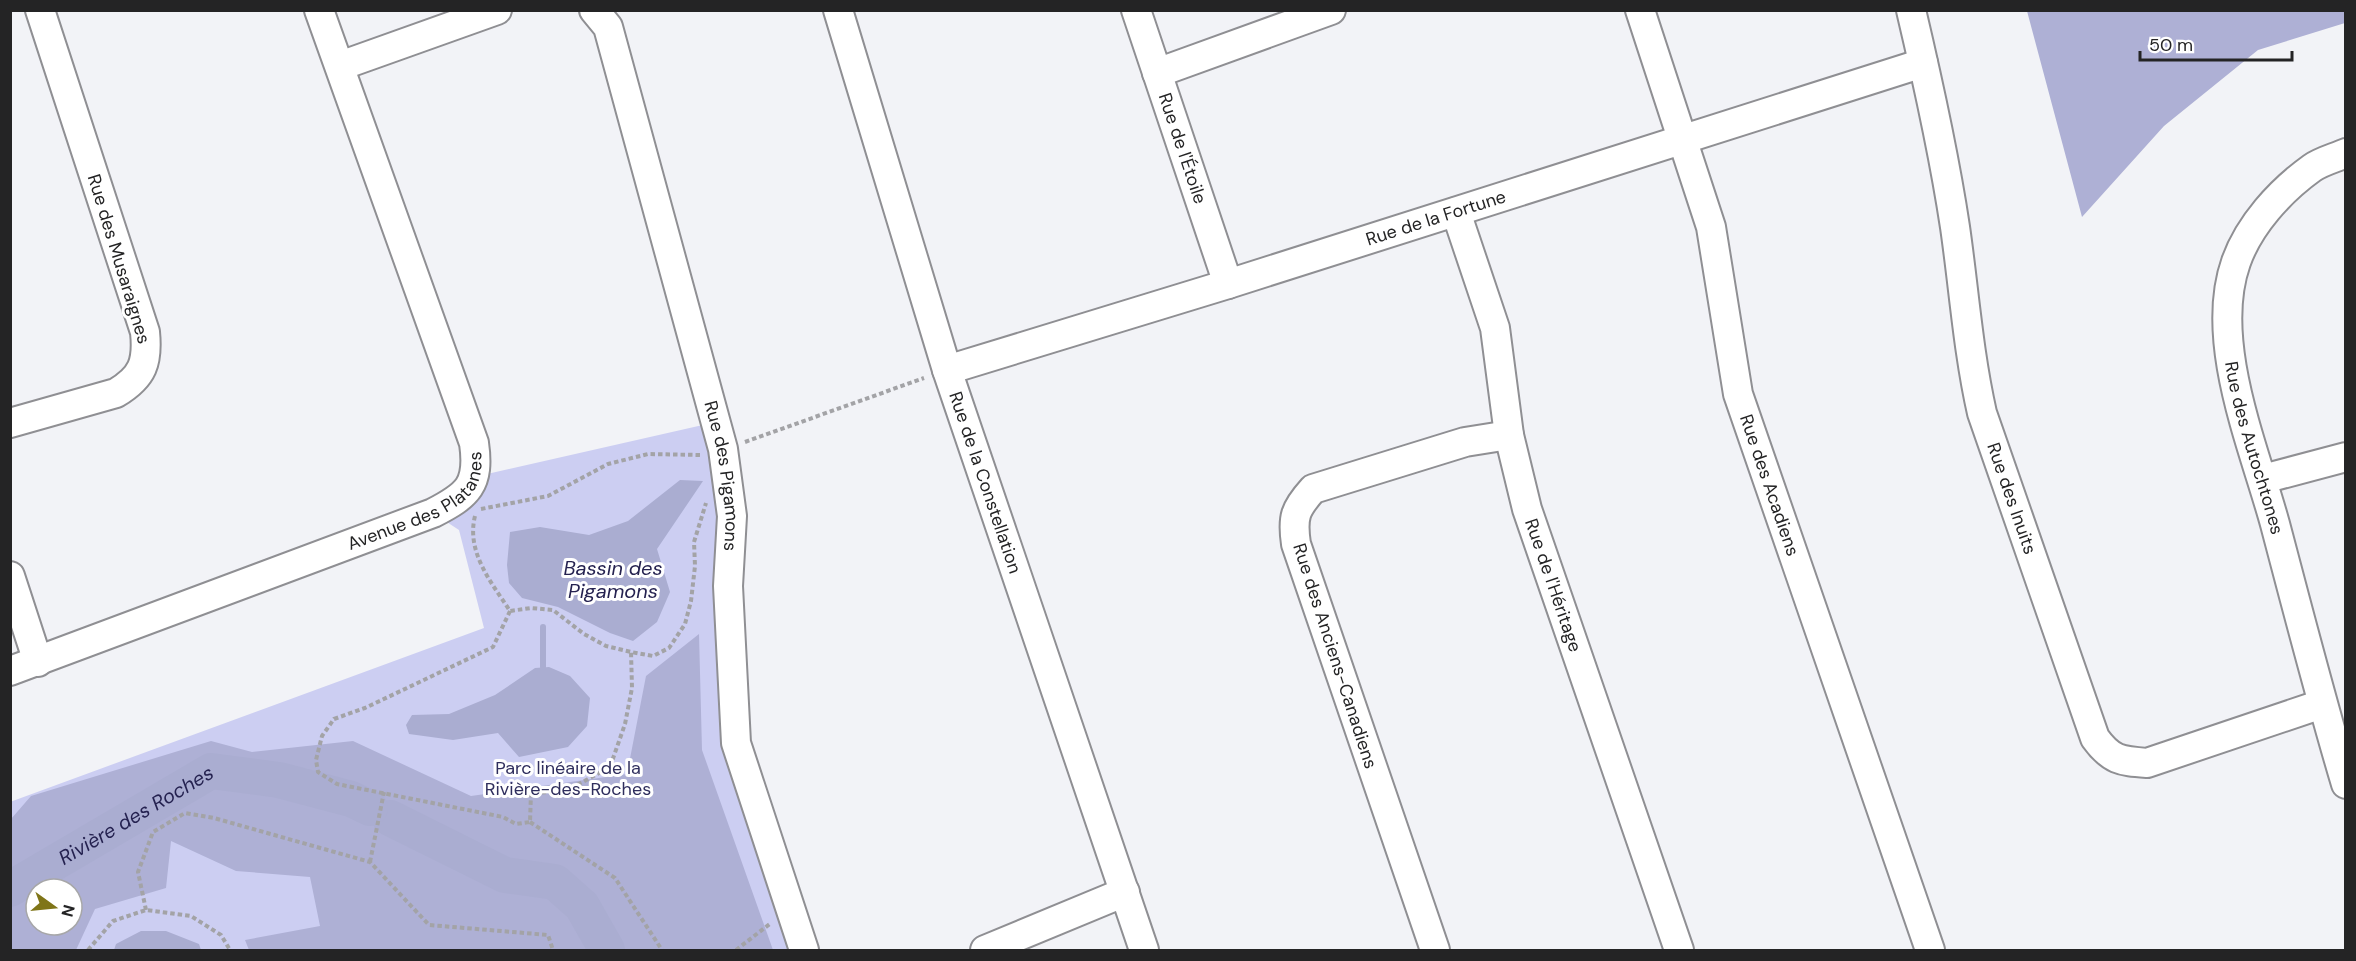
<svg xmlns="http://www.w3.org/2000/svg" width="2356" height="961" viewBox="0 0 2356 961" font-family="'DM Sans',sans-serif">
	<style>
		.green { fill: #cccef2; fill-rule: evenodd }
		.forest { fill: #aeb0d5; fill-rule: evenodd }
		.water { fill: #aaadd1 }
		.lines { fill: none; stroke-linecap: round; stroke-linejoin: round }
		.stream { stroke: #aaadd1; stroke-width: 6 }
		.river { stroke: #aaadd1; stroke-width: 36 }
		.minor-casing { stroke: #8f8f93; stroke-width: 32 }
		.path { stroke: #a3a3a6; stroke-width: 4; stroke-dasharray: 4.5 3; stroke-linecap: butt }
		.minor { stroke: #fff; stroke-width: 28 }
		.labels { text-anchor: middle; stroke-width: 6; stroke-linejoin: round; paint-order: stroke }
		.street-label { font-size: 18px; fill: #242425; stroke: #fff }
		.park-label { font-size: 18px; fill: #2f2e5d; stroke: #fff }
		.water-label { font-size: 20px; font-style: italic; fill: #252250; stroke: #fff }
	</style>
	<rect width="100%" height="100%" fill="#f2f3f7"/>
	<path class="green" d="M716 422 736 743 804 950H11L10 802 484 628 459 530 433 513 474 477ZM36 889H72V925H36Z"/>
	<path class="forest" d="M2345 10V23L2258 50 2164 126 2082 217 2027 11Z
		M699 634 702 750 773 950H249L245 940 320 926 310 877 236 871 171 841 166 888 95 909 76 950H11V819L31 796 211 741 252 752 353 741 471 796 627 774 646 676ZM36 889H72V925H36Z"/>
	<path class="water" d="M680 480 703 481 657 549 670 592 657 622 633 641 610 633 558 607 522 598 509 583 507 565 510 532 540 527 589 535 628 521Z
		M549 667 570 676 590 698 587 726 568 747 519 757 498 733 453 740 409 734 406 725 412 715 449 714 495 695 535 668Z
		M141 931H166L199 944 201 950H114L116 944Z"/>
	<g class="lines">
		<path class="stream" d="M543 667V627"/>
		<g class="river">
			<path d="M390 818 505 875 555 882 582 906 607 950"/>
			<path id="s1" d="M10 889 211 771 279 780 351 799 370 808"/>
		</g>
		<defs>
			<g id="minor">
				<path id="s2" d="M594 10 608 27 723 449 732 516 728 586 736 743 804 950"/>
				<path id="s3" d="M838 10 947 370 1144 950"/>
				<path id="s4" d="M1136 10 1228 284"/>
				<path id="s5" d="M1640 10 1711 227 1738 394 1930 950"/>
				<path id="s6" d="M1911 10C1928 82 1944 154 1955 227 1964 289 1968 351 1982 413L2095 738C2111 760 2120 761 2147 763L2322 704"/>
				<path d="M340 66 497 10"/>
				<path d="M1157 73 1331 10"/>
				<path id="s7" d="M2346 153C2335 158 2322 161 2312 168 2280 191 2249 225 2236 262 2208 341 2254 447 2275 524 2298 611 2320 697 2346 784"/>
				<path id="s8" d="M1456 212 1495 328 1509 435 1527 509 1679 950"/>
				<path id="s9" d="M947 370 1228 284 1923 63"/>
				<path d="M10 423 116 393C143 377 148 362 145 332L40 10"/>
				<path d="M2263 479 2346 457"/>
				<path d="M10 576 38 662"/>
				<path id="s10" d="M10 671 433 513C468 495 480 485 474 443L319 10"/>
				<path d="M985 950 1125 892"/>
				<path d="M1435 950 1296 544C1292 517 1295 509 1313 489L1465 442 1509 435"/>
			</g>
		</defs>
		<use href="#minor" class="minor-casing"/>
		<path class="path" d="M745 442 924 378
			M481 509 548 496 608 464 648 454 700 455
			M475 516C466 552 491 582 510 611L531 608 553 610 584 634 606 646 631 652 653 656 669 648 685 624 691 601 695 566 694 542 706 503
			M510 611 493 647 365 708 334 719 322 736 316 760 318 772 337 784 503 817 516 824 530 822 531 793 566 791 610 767 625 724 632 688 631 652
			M530 822 615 878 662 950
			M370 862 384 792
			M146 910 138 872 153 832 185 813 214 818 370 862 429 925 548 935 553 950
			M88 950 113 921 146 910 191 916 221 935 230 950
			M736 950 771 923"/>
		<use href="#minor" class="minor"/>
	</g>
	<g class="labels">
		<g class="street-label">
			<text dy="6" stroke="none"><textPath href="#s4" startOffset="146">Rue de l'Étoile</textPath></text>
			<text dy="6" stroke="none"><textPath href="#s9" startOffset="512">Rue de la Fortune</textPath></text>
			<text transform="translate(119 259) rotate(73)" y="6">Rue des Musaraignes</text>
			<text dy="6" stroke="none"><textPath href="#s7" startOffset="350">Rue des Autochtones</textPath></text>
			<text dy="6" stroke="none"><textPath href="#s2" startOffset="486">Rue des Pigamons</textPath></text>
			<text dy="6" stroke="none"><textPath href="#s3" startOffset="495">Rue de la Constellation</textPath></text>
			<text dy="6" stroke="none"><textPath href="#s5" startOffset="494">Rue des Acadiens</textPath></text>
			<text dy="6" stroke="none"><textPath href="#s10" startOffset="447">Avenue des Platanes</textPath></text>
			<text dy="6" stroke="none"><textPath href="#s6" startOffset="500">Rue des Inuits</textPath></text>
			<text dy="6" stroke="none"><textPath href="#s8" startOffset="387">Rue de l'Héritage</textPath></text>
			<text transform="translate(1335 656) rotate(72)" y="6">Rue des Anciens-Canadiens</text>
		</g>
		<g class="park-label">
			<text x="568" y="774">Parc linéaire de la<tspan x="568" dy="21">Rivière-des-Roches</tspan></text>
		</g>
		<g class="water-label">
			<text x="613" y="575">Bassin des<tspan x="613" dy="23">Pigamons</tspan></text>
			<text dy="7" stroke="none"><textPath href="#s1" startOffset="146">Rivière des Roches</textPath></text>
		</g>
	</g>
	<rect width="2356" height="961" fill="none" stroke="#242425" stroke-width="24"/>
	<g transform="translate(54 907) rotate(105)"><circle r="28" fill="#ffffff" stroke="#a7a7a8" stroke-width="1.5"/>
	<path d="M0-4.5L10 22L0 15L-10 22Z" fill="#7f7518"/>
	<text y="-9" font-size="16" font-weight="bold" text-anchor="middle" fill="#242425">N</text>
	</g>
	<path d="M2140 51v9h152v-9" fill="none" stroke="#242425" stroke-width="3"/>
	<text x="2149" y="51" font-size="18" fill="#242425" stroke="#ffffff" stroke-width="4.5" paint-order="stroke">50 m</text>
</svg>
